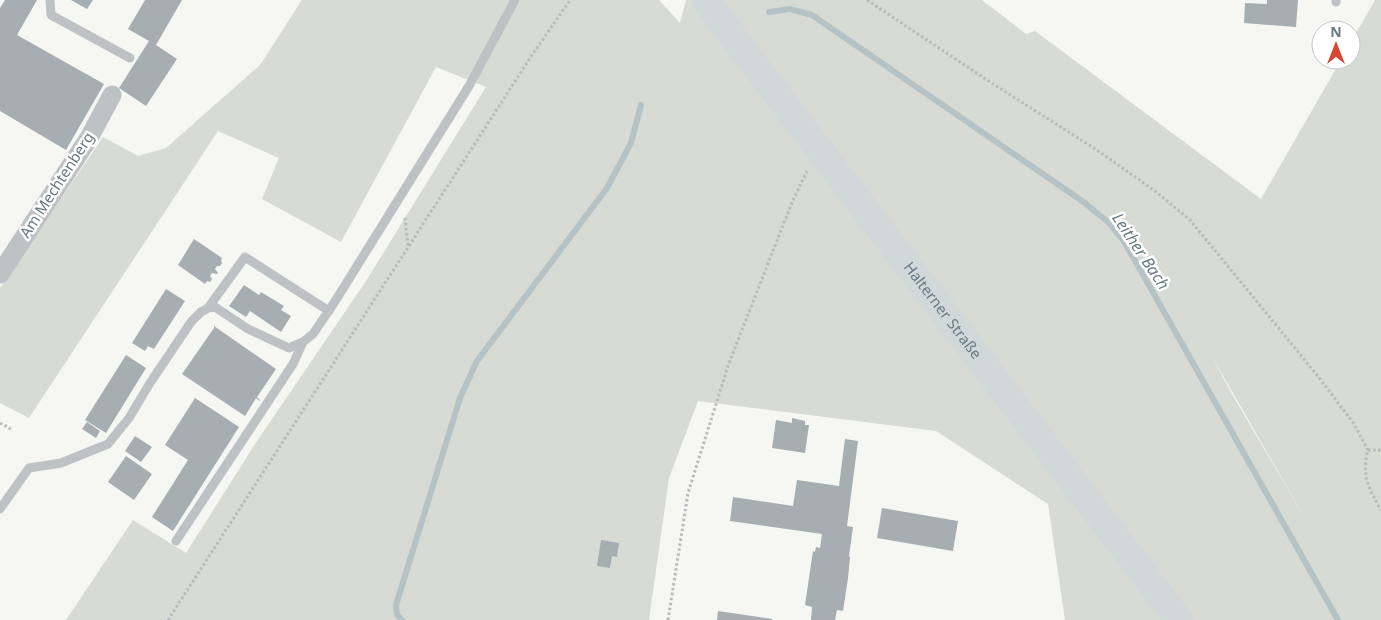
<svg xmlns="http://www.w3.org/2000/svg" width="1381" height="620" viewBox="0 0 1381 620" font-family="'Noto Sans',sans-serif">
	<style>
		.green { fill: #d7dbd3; fill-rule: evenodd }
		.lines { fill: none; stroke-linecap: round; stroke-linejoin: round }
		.stream { stroke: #b6c3c6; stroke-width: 6 }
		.building { fill: #a6aeb2 }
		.path { stroke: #b8bbbd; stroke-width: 3; stroke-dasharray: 2.5 2.5; stroke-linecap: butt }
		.service { stroke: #bec2c5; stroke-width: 9 }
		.minor { stroke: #bec2c5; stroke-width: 19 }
		.primary { stroke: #d2d8da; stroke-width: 28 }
		.labels { text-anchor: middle; stroke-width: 5; stroke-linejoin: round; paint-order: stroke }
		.street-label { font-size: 15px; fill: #687982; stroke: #fff }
		.water-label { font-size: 16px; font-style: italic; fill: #637a7f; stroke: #fff }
	</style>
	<rect width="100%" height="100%" fill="#f6f6f3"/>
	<path class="green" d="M302 0H659L680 23 686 0H704L1172 620H1065L1048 504 936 431 698 401 669 478 649 620H66L133 520 186 553 257 441 366 281 486 87 436 67 341 242 262 199 279 158 218 131 29 418 0 403V288L103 137 138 156 166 148 260 65Z
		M708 0H982L1026 34 1035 31 1261 199 1341 60H1351V42L1375 0H1381V620H1182ZM1211 355 1310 527 1232 394Z"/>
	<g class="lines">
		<path class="stream" d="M769 12 790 9 812 15 1085 203 1109 223 1123 240 1137 264 1338 620
			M402 620 397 615 396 605 460 398 477 361 607 188 631 143 641 105"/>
	</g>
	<path class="building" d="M5 0H37L17 35 104 84 66 150 0 111V8Z
		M71 0H93L87 9Z
		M145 0H182L156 45 177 59 146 106 119 88 149 41 128 29Z
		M1267 0H1298L1296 27 1244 23 1245 3 1267 4Z
		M194 239 222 258 221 261 222 263 220 266H217L215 269 218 273 217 274 212 273 210 276 212 279 210 282 207 281 205 284 178 265Z
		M244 285 259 295 261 292 284 306 281 310 291 316 281 332 250 311 246 317 229 306Z
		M166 289 185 301 154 349 148 346 145 351 132 343Z
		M214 326 276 369 257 397 260 400V401L256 398 245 416 182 374 214 328Z
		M126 355 146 368 106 433 85 420Z
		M195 398 239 427 173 531 152 517 188 460 165 445Z
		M792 418 805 421V425H809L805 453 772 448 776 420 792 423Z
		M87 422 100 431 96 438 82 429Z
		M135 436 152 447 141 462 125 451Z
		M845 439 858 441 847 526 853 527 849 556 850 557 848 578 843 611 837 610 835 620H811L812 607 805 605 813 551 815 552 816 547 820 548 822 534 730 521 733 497 793 506 797 480 839 486Z
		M126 456 152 474 134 500 108 482Z
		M882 508 958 521 953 551 877 538Z
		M601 540 619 543 617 557 612 556 610 568 597 566Z
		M718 611 773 619 772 620H717Z"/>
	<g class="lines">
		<path class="path" d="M867 0 990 82 1097 150 1155 191 1190 220 1317 375 1354 424 1368 450C1361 473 1369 490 1381 510
			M405 218 408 246
			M0 423 11 429
			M1368 450H1381
			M168 620 530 58 570 0
			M668 620 688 493 729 363 793 200 807 171"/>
		<path class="service" d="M50 0 51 15 130 58
			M1336 2V0
			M208 308 245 257 329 311
			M0 509 29 468 61 463 108 444 129 418 150 383 191 322 201 312 208 308 215 307 248 329 289 348 303 342 313 334 334 303 469 86 515 0
			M176 541 293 364 303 342"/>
		<path class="minor" d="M0 274 89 138 112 95"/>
		<path class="primary" id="s1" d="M705 0 1179 620"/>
	</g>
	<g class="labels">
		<g class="street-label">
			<text transform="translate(57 185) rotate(-57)" y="5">Am Mechtenberg</text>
			<text dy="5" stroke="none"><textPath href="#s1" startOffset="391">Halterner Straße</textPath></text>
		</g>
		<g class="water-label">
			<text transform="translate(1141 251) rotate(56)" y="6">Leither Bach</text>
		</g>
	</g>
	<g transform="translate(1336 45)"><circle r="24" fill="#ffffff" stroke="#c3c9cd"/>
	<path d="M0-4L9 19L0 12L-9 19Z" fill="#d64734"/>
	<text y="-8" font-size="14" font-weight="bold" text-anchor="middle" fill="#687982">N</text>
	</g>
</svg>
